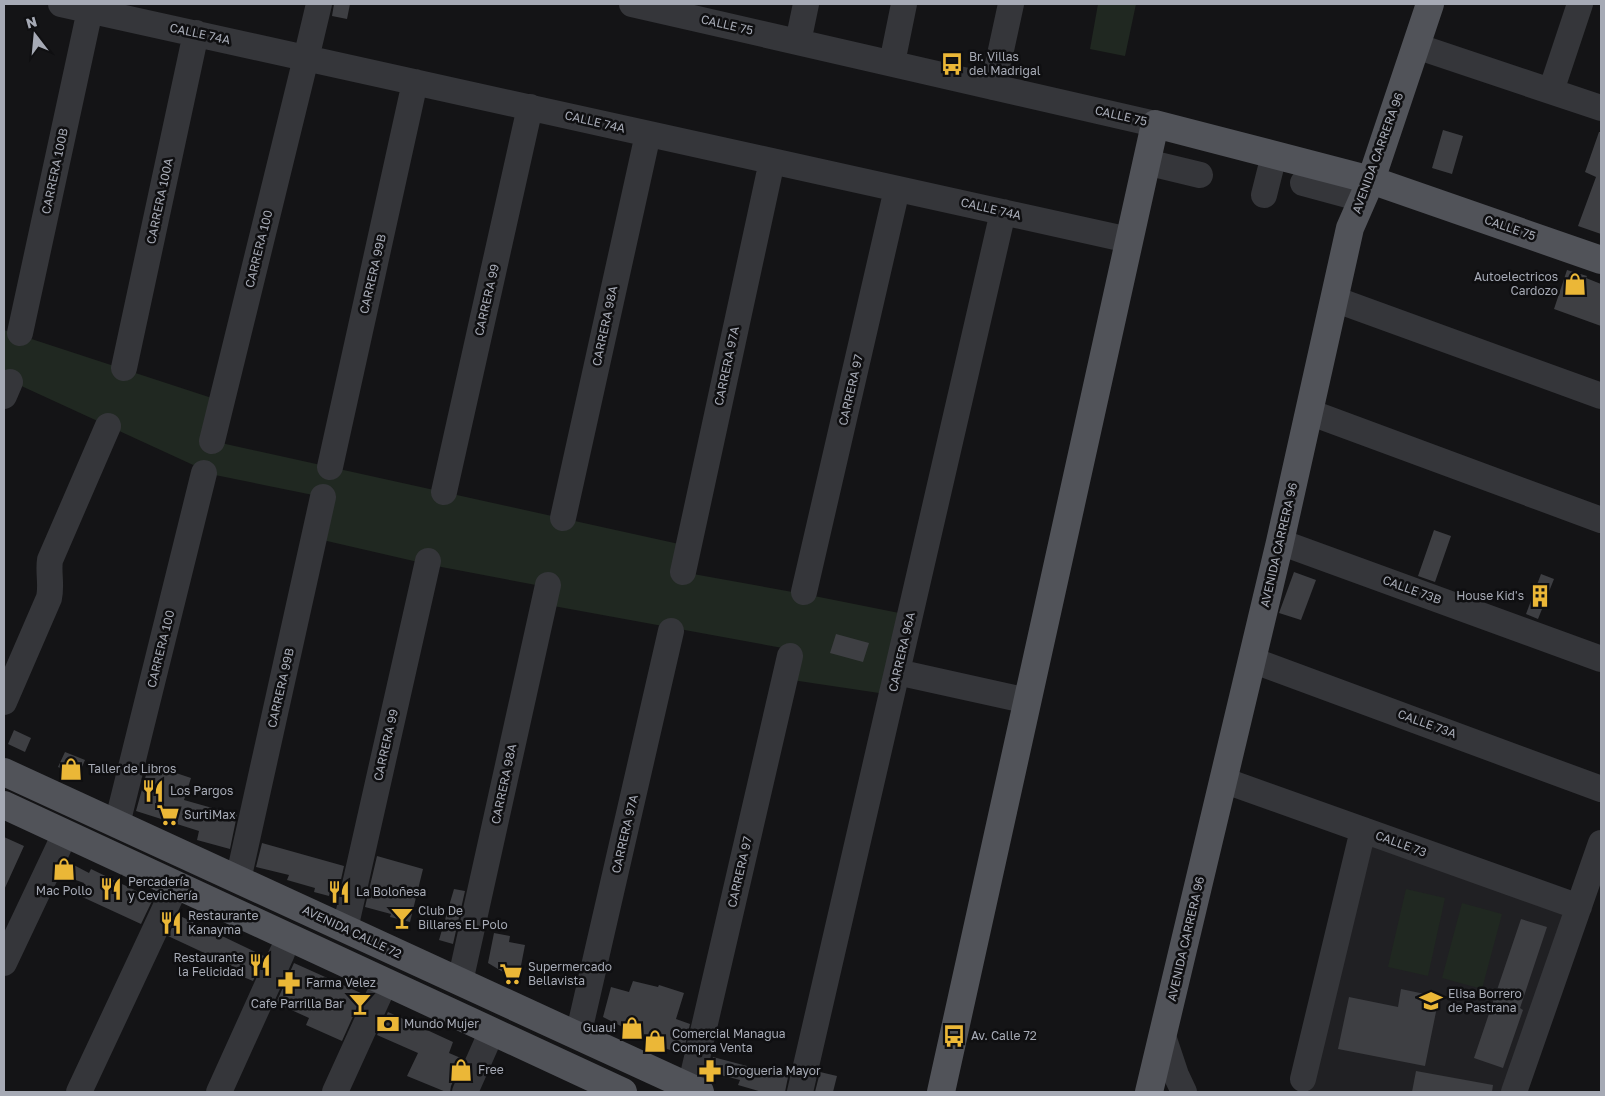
<svg xmlns="http://www.w3.org/2000/svg" width="1605" height="1096" viewBox="0 0 1605 1096" font-family="'Golos Text',sans-serif">
	<style>
		.built { fill: #202023 }
		.green { fill: #202821 }
		.building { fill: #3e3f43 }
		.lines { fill: none; stroke-linecap: round; stroke-linejoin: round }
		.minor { stroke: #35363a; stroke-width: 26 }
		.major { stroke: #515359; stroke-width: 28 }
		.labels { text-anchor: middle; stroke-width: 5; stroke-linejoin: round; paint-order: stroke }
		.street-label { font-size: 12px; fill: #a6aab5; stroke: #0f0f11 }
		.poi-label { font-size: 12px; fill: #a6aab5; stroke: #0f0f11; text-anchor: start }
	</style>
	<rect width="100%" height="100%" fill="#141416"/>
	<path class="built" d="M1363 837 1571 910 1506 1092H1303Z"/>
	<path class="green" d="M1098 4H1136L1125 56 1090 49Z
		M4 330 221 401 212 441 688 546 682 572 809 595 904 614 886 694 792 680 799 651 548 605 552 588 431 565 314 538 323 497 215 475 4 378Z
		M1406 889 1445 898 1428 976 1388 967Z
		M1462 903 1502 914 1482 989 1442 978Z"/>
	<path class="building" d="M334 4H350L347 19 332 16Z
		M1443 130 1463 136 1452 174 1432 168Z
		M1599 132H1601V234L1578 226 1596 177 1585 172Z
		M1567 270 1587 276 1586 278 1601 284V326L1554 309Z
		M1434 530 1451 536 1435 582 1418 576Z
		M1294 572 1316 580 1301 620 1279 613Z
		M1541 574 1554 579 1538 619 1526 614Z
		M836 634 869 643 863 662 830 653Z
		M14 730 31 738 25 752 8 744Z
		M65 752 85 760 78 776 58 767Z
		M149 764 191 778 184 800 237 815 230 849 197 840 199 831 136 811Z
		M4 837 24 846 4 890Z
		M262 843 344 866 338 893 330 891 329 896 314 892 315 888 287 880 289 875 256 867Z
		M377 856 423 869 410 922 390 917 391 914 365 907Z
		M68 862 89 873 91 869 153 899 141 924 78 895 84 883 62 875Z
		M454 889 465 891 453 944 439 940Z
		M178 915 264 956 253 981 241 976 243 971 168 936Z
		M1521 919 1547 927 1520 1008 1523 1010 1503 1068 1474 1058Z
		M494 933 510 936 509 942 525 945 518 981 488 963Z
		M294 963 363 994 342 1041 306 1025 309 1018 276 1003Z
		M633 981 658 987 659 985 684 993 676 1019 690 1024 683 1054 664 1048 603 1017 611 987 629 992Z
		M1401 989 1439 997 1425 1066 1338 1049 1349 997 1398 1007Z
		M388 1012 453 1042 449 1053 463 1059 451 1086 450 1092H446L407 1076 418 1053 377 1035Z
		M713 1057 788 1077 785 1092H762L738 1085 740 1080 709 1072Z
		M1416 1071 1493 1085 1492 1092H1412Z
		M820 1072 837 1076 833 1092H815Z"/>
	<g class="lines">
		<path class="minor" d="M61 4 1129 240
			M632 4 1155 124
			M798 42 806 4
			M309 46 319 4
			M1416 46 1601 108
			M892 63 904 4
			M993 87 1011 4
			M1551 91 1580 4
			M1146 162 1200 175
			M1303 183 1362 199
			M1264 195 1274 155
			M1334 299 1601 396
			M20 333 90 10
			M124 368 196 33
			M4 396 10 382
			M1309 412 1601 520
			M212 441 306 58
			M330 467 415 82
			M444 492 530 107
			M563 518 648 134
			M1280 542 1601 659
			M683 572 772 161
			M804 592 897 189
			M1252 660 1601 789
			M897 672 1028 701
			M4 702 49 598C52 585 48 573 50 560L108 426
			M1223 780 1579 907
			M117 824 204 473
			M238 880 323 497
			M345 929 428 561
			M4 963 65 834
			M460 982 548 585
			M578 1036 671 631
			M1163 1036 1176 1075 1184 1092
			M1303 1079 1363 830
			M690 1088 790 656
			M79 1092 176 885
			M219 1092 282 953
			M335 1092 385 982
			M465 1092 492 1031
			M800 1092 1003 212
			M1514 1092 1601 843"/>
		<path class="major" d="M4 772 700 1092
			M4 805 623 1092
			M941 1092 1155 124 1371 180 1601 260
			M1149 1092 1280 542 1350 228 1371 180 1430 4"/>
	</g>
	<defs>
		<symbol id="bus-bare" viewBox="-9 -9 18 18"><path d="M-5-6H5V4H4V6H2V4H-2V6H-4V4H-5ZM-3.5-4V0h7V-4ZM-3.5 1.2v1.5H-2V1.2ZM2 1.2v1.5H3.5V1.2Z" fill="#ebb737" stroke="#0f0f11" stroke-width="2.5" paint-order="stroke"/></symbol>
		<symbol id="shop-bare" viewBox="-9 -9 18 18"><path d="M-5-2.5h2.3a2.7 3.5 0 0 1 5.4 0H5L5.5 6h-11ZM-1.5-2.5h3a1.5 2.3 0 0 0-3 0Z" fill="#ebb737" stroke="#0f0f11" stroke-width="2.5" paint-order="stroke"/></symbol>
		<symbol id="building-bare" viewBox="-9 -9 18 18"><path d="M-4-6H4V6H1V3H-1V6H-4ZM-2.5-4.3h1.7v1.8h-1.7ZM.8-4.3h1.7v1.8H.8ZM-2.5-1h1.7V.8h-1.7ZM.8-1h1.7V.8H.8Z" fill="#ebb737" stroke="#0f0f11" stroke-width="2.5" paint-order="stroke"/></symbol>
		<symbol id="restaurant-bare" viewBox="-9 -9 18 18"><path d="M-5-6h1v4h1v-4h1v4h1v-4h1v5L-1.5 .5V6h-2V.5L-5-1ZM5-6V6H3V1.5H1.5Q1.5-4 5-6Z" fill="#ebb737" stroke="#0f0f11" stroke-width="2.5" paint-order="stroke"/></symbol>
		<symbol id="supermarket-bare" viewBox="-9 -9 18 18"><path d="M-6-5.5h2.5l.6 2H6L4.5 2H-2.5L-4.4-4H-6ZM-1.5 3.2a1.3 1.3 0 1 0 .1 0ZM3 3.2a1.3 1.3 0 1 0 .1 0Z" fill="#ebb737" stroke="#0f0f11" stroke-width="2.5" paint-order="stroke"/></symbol>
		<symbol id="bar-bare" viewBox="-9 -9 18 18"><path d="M-6-5H6L.8 .8V4.5H3.5V6h-7V4.5H-.8V.8Z" fill="#ebb737" stroke="#0f0f11" stroke-width="2.5" paint-order="stroke"/></symbol>
		<symbol id="pharmacy-bare" viewBox="-9 -9 18 18"><path d="M-2-6h4v4h4v4h-4v4h-4v-4h-4v-4h4Z" fill="#ebb737" stroke="#0f0f11" stroke-width="2.5" paint-order="stroke"/></symbol>
		<symbol id="school-bare" viewBox="-9 -9 18 18"><path d="M0-5L7-2L0 1L-7-2ZM-4 1L0 2.5L4 1V4Q0 6-4 4Z" fill="#ebb737" stroke="#0f0f11" stroke-width="2.5" paint-order="stroke"/></symbol>
		<symbol id="bank-bare" viewBox="-9 -9 18 18"><path d="M-6-4H6V4H-6ZM0-2.3a2.3 2.3 0 1 0 0 4.6a2.3 2.3 0 1 0 0-4.6Z" fill="#ebb737" stroke="#0f0f11" stroke-width="2.5" paint-order="stroke"/></symbol>
	</defs>
	<g fill-rule="evenodd">
		<use href="#bus-bare" x="936" y="48" width="32" height="32"/>
		<use href="#shop-bare" x="1559" y="268" width="32" height="32"/>
		<use href="#building-bare" x="1524" y="580" width="32" height="32"/>
		<use href="#shop-bare" x="55" y="753" width="32" height="32"/>
		<use href="#restaurant-bare" x="137" y="775" width="32" height="32"/>
		<use href="#supermarket-bare" x="152" y="799" width="32" height="32"/>
		<use href="#shop-bare" x="48" y="853" width="32" height="32"/>
		<use href="#restaurant-bare" x="95" y="873" width="32" height="32"/>
		<use href="#restaurant-bare" x="323" y="876" width="32" height="32"/>
		<use href="#bar-bare" x="386" y="902" width="32" height="32"/>
		<use href="#restaurant-bare" x="155" y="907" width="32" height="32"/>
		<use href="#restaurant-bare" x="244" y="949" width="32" height="32"/>
		<use href="#supermarket-bare" x="495" y="958" width="32" height="32"/>
		<use href="#pharmacy-bare" x="273" y="967" width="32" height="32"/>
		<use href="#school-bare" x="1415" y="985" width="32" height="32"/>
		<use href="#bar-bare" x="344" y="988" width="32" height="32"/>
		<use href="#bank-bare" x="372" y="1008" width="32" height="32"/>
		<use href="#shop-bare" x="616" y="1012" width="32" height="32"/>
		<use href="#bus-bare" x="938" y="1020" width="32" height="32"/>
		<use href="#shop-bare" x="639" y="1025" width="32" height="32"/>
		<use href="#shop-bare" x="445" y="1054" width="32" height="32"/>
		<use href="#pharmacy-bare" x="694" y="1055" width="32" height="32"/>
	</g>
	<g class="labels">
		<g class="street-label">
			<text transform="translate(727 25) rotate(13)" y="4">CALLE 75</text>
			<text transform="translate(200 34) rotate(12)" y="4">CALLE 74A</text>
			<text transform="translate(1121 116) rotate(13)" y="4">CALLE 75</text>
			<text transform="translate(595 122) rotate(13)" y="4">CALLE 74A</text>
			<text transform="translate(1378 153) rotate(-70)" y="4">AVENIDA CARRERA 96</text>
			<text transform="translate(55 171) rotate(-78)" y="4">CARRERA 100B</text>
			<text transform="translate(160 201) rotate(-78)" y="4">CARRERA 100A</text>
			<text transform="translate(991 209) rotate(13)" y="4">CALLE 74A</text>
			<text transform="translate(1510 228) rotate(19)" y="4">CALLE 75</text>
			<text transform="translate(259 249) rotate(-76)" y="4">CARRERA 100</text>
			<text transform="translate(373 274) rotate(-77)" y="4">CARRERA 99B</text>
			<text transform="translate(487 300) rotate(-77)" y="4">CARRERA 99</text>
			<text transform="translate(605 326) rotate(-78)" y="4">CARRERA 98A</text>
			<text transform="translate(727 366) rotate(-78)" y="4">CARRERA 97A</text>
			<text transform="translate(851 390) rotate(-77)" y="4">CARRERA 97</text>
			<text transform="translate(1279 545) rotate(-77)" y="4">AVENIDA CARRERA 96</text>
			<text transform="translate(1412 590) rotate(20)" y="4">CALLE 73B</text>
			<text transform="translate(161 649) rotate(-76)" y="4">CARRERA 100</text>
			<text transform="translate(902 652) rotate(-77)" y="4">CARRERA 96A</text>
			<text transform="translate(281 688) rotate(-77)" y="4">CARRERA 99B</text>
			<text transform="translate(1427 724) rotate(20)" y="4">CALLE 73A</text>
			<text transform="translate(386 745) rotate(-77)" y="4">CARRERA 99</text>
			<text transform="translate(504 784) rotate(-78)" y="4">CARRERA 98A</text>
			<text transform="translate(625 834) rotate(-77)" y="4">CARRERA 97A</text>
			<text transform="translate(1401 844) rotate(20)" y="4">CALLE 73</text>
			<text transform="translate(740 872) rotate(-77)" y="4">CARRERA 97</text>
			<text transform="translate(352 932) rotate(25)" y="4">AVENIDA CALLE 72</text>
			<text transform="translate(1186 939) rotate(-77)" y="4">AVENIDA CARRERA 96</text>
		</g>
		<g class="poi-label">
			<text x="969" y="61">Br. Villas<tspan x="969" dy="14">del Madrigal</tspan></text>
			<text x="1558" y="281" text-anchor="end">Autoelectricos<tspan x="1558" dy="14">Cardozo</tspan></text>
			<text x="1524" y="600" text-anchor="end">House Kid's</text>
			<text x="88" y="773">Taller de Libros</text>
			<text x="170" y="795">Los Pargos</text>
			<text x="184" y="819">SurtiMax</text>
			<text x="128" y="886">Percadería<tspan x="128" dy="14">y Cevichería</tspan></text>
			<text x="64" y="895" text-anchor="middle">Mac Pollo</text>
			<text x="356" y="896">La Boloñesa</text>
			<text x="418" y="915">Club De<tspan x="418" dy="14">Billares EL Polo</tspan></text>
			<text x="188" y="920">Restaurante<tspan x="188" dy="14">Kanayma</tspan></text>
			<text x="244" y="962" text-anchor="end">Restaurante<tspan x="244" dy="14">la Felicidad</tspan></text>
			<text x="528" y="971">Supermercado<tspan x="528" dy="14">Bellavista</tspan></text>
			<text x="306" y="987">Farma Velez</text>
			<text x="1448" y="998">Elisa Borrero<tspan x="1448" dy="14">de Pastrana</tspan></text>
			<text x="344" y="1008" text-anchor="end">Cafe Parrilla Bar</text>
			<text x="404" y="1028">Mundo Mujer</text>
			<text x="616" y="1032" text-anchor="end">Guau!</text>
			<text x="672" y="1038">Comercial Managua<tspan x="672" dy="14">Compra Venta</tspan></text>
			<text x="971" y="1040">Av. Calle 72</text>
			<text x="478" y="1074">Free</text>
			<text x="726" y="1075">Drogueria Mayor</text>
		</g>
	</g>
	<rect width="1605" height="1096" fill="none" stroke="#a6aab5" stroke-width="10"/>
	<g transform="translate(35 35) rotate(344)" stroke="#0f0f11" stroke-width="4" paint-order="stroke">
	<path d="M0-4L9 19L0 12L-9 19Z" fill="#a6aab5"/>
	<text y="-8" font-size="14" font-weight="bold" text-anchor="middle" fill="#a6aab5">N</text>
	</g>
</svg>
